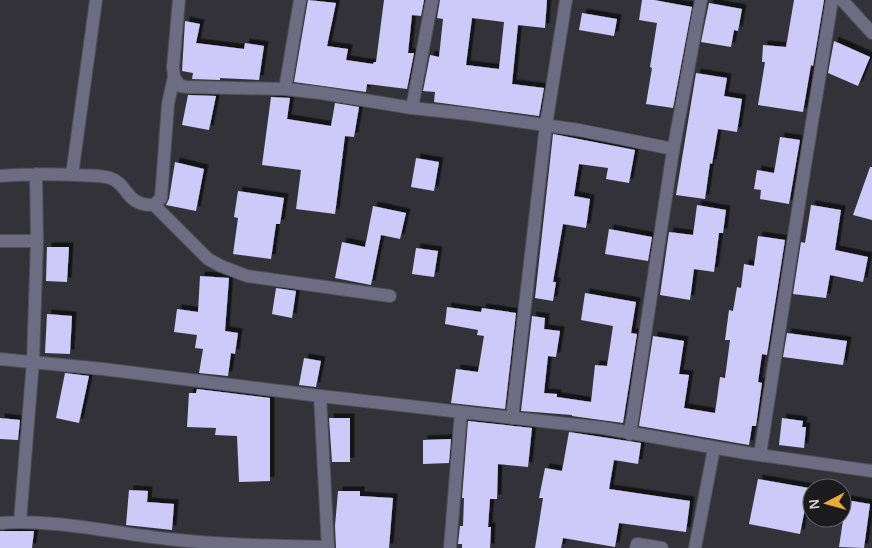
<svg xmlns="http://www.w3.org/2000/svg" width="872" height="548" viewBox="0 0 872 548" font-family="Arial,sans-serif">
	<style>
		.building { fill: #cdc9f8; fill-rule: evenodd; filter: url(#shadow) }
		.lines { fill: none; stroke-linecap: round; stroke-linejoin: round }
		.minor-casing { stroke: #4f4f54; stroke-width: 14 }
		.minor { stroke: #6e6c83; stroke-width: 12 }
	</style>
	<defs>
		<filter id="shadow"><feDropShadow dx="4.5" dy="-4.5" stdDeviation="0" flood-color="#0009"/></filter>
	</defs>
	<rect width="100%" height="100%" fill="#333238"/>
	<path class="building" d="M308 0 336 3 327 46 348 49 346 60 373 64 374 62H376L384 0H424L421 16 412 15 408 53H414L407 89 367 84 366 92 294 82Z
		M440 0H547L545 28 518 25 512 84 544 88 539 116 434 102 435 92 423 91 430 55 439 57 443 19 437 18ZM472 18 504 22 499 69 466 65Z
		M642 0H654L692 7 673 108 646 104 652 68 650 67 657 23 639 20Z
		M794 0H824L813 66 811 65 803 112 758 105 765 62H762L763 45 786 47Z
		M709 3 742 9 738 31 734 30 731 47 701 42Z
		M582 13 617 19 614 36 579 30Z
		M185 21 200 24 196 43 244 49 245 43 264 46 259 80 220 78V80L192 79 193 73 182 71Z
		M834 41 870 57 858 86 828 73Z
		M696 73 727 78 724 96 742 99 737 132 718 129 712 164 710 163 705 199 676 195Z
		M188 95 216 96 209 130 182 125Z
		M271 97 290 98 287 119 331 126 335 103 359 107 354 137 345 136 335 214 296 209 301 170 262 165Z
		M553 134 635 150 629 183 606 179 608 168 579 164 574 196 590 199 586 228 563 224 553 282H556L553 301 535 298Z
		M780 137 800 140 789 204 760 199 761 190 754 189 757 170 774 173Z
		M416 158 439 162 434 191 411 187Z
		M175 162 204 169 196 211 166 205 169 199Z
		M870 167H872V220L853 215Z
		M238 191 284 198 280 224H276L271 259 233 254 238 218 234 217Z
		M697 205 726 210 723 233H719L714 272 694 269 690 300 660 295 669 232 693 235Z
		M811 205 841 210 835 250 868 257 863 282 830 275 826 298 793 294 801 242 805 243Z
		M373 206 406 213 400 239 381 235 371 285 335 278 342 242 365 247Z
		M609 229 652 237 648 261 605 254Z
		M758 236 785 240 767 355 762 354 758 382 762 383 756 426H752L749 445 639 426 653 336 684 341 679 374 689 375 684 408 715 413 720 377 725 378 730 340H725L729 310 733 311 737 287 741 288 744 264 754 266Z
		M47 247H69L67 282 46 281Z
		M416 248 438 251 434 277 412 274Z
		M200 276 229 278 225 331 238 333 235 354 231 353 228 376 199 373 203 349 195 348 197 335 174 332 177 309 198 312Z
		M276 288 296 291 292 318 272 314Z
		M585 293 636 302 631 333 637 334 623 423 572 416V415L521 411 532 316 545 318 544 329 560 331 556 357 548 356 544 393 557 394V397L591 402 595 365 607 366 613 326 581 320Z
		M447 307 481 312 482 308 516 313 505 409 451 403 456 369 478 372 484 336 477 335 478 330 445 324Z
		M47 314 72 316 70 354 45 353Z
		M787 333 847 341 843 365 783 357Z
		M304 358 321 361 316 387 299 385Z
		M65 373 89 376 79 423 56 418Z
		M197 389 270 398V481L239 482 237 436 215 435 216 428 187 427 189 393H196Z
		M0 418 20 420 18 440 0 439Z
		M329 418H350V462H332Z
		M782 418 803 421 802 427H806L804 448 779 445Z
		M468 421 532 428 528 467 498 464 497 499H490L488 527H491L490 548H462V544H458L460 526H463L464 498H462Z
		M569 432 641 443 638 464 614 460 609 489 690 501 686 532 619 523 615 547 563 538 561 548H535L543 498H539L545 468 562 471Z
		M451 439 449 463 423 464V440Z
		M758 479 809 488 800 534 749 524Z
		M129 490 148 491 147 502 174 504 172 530 126 525Z
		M338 491H360V496L393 498 389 548H336L335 526Z
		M846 500 870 504 864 548 839 547Z
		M0 531H34L32 548H0Z"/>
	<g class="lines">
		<defs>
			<path id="minor" d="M179 0 173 67 174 77 180 86 187 87 285 89 321 93 412 108 468 114 579 130 673 149
				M842 0 872 33
				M285 89 300 0
				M412 108 432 0
				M72 175 96 0
				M0 176C26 174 52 174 78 175 88 176 100 175 110 178 129 184 125 206 154 205L161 198 168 104 174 77
				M154 205 208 259 221 266 247 276 390 296
				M0 241H37
				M0 359 103 369 320 396 603 428 746 453 872 471
				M320 396 328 548
				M512 418 546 125 566 0
				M630 434 672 157 701 0
				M760 455 803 178 832 0
				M20 522 33 361 37 241 36 174
				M0 523C57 519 112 533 168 539 221 545 275 546 328 547
				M450 548 461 412
				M636 548 637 544 662 548
				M695 548 714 448"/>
		</defs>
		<use href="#minor" class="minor-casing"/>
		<use href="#minor" class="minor"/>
	</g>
	<g transform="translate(827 503) rotate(264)"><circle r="24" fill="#1b1a1d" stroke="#646366"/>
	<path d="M0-4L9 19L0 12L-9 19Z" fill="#e8ab37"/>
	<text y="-8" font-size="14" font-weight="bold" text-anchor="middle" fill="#d1d1d4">N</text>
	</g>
</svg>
